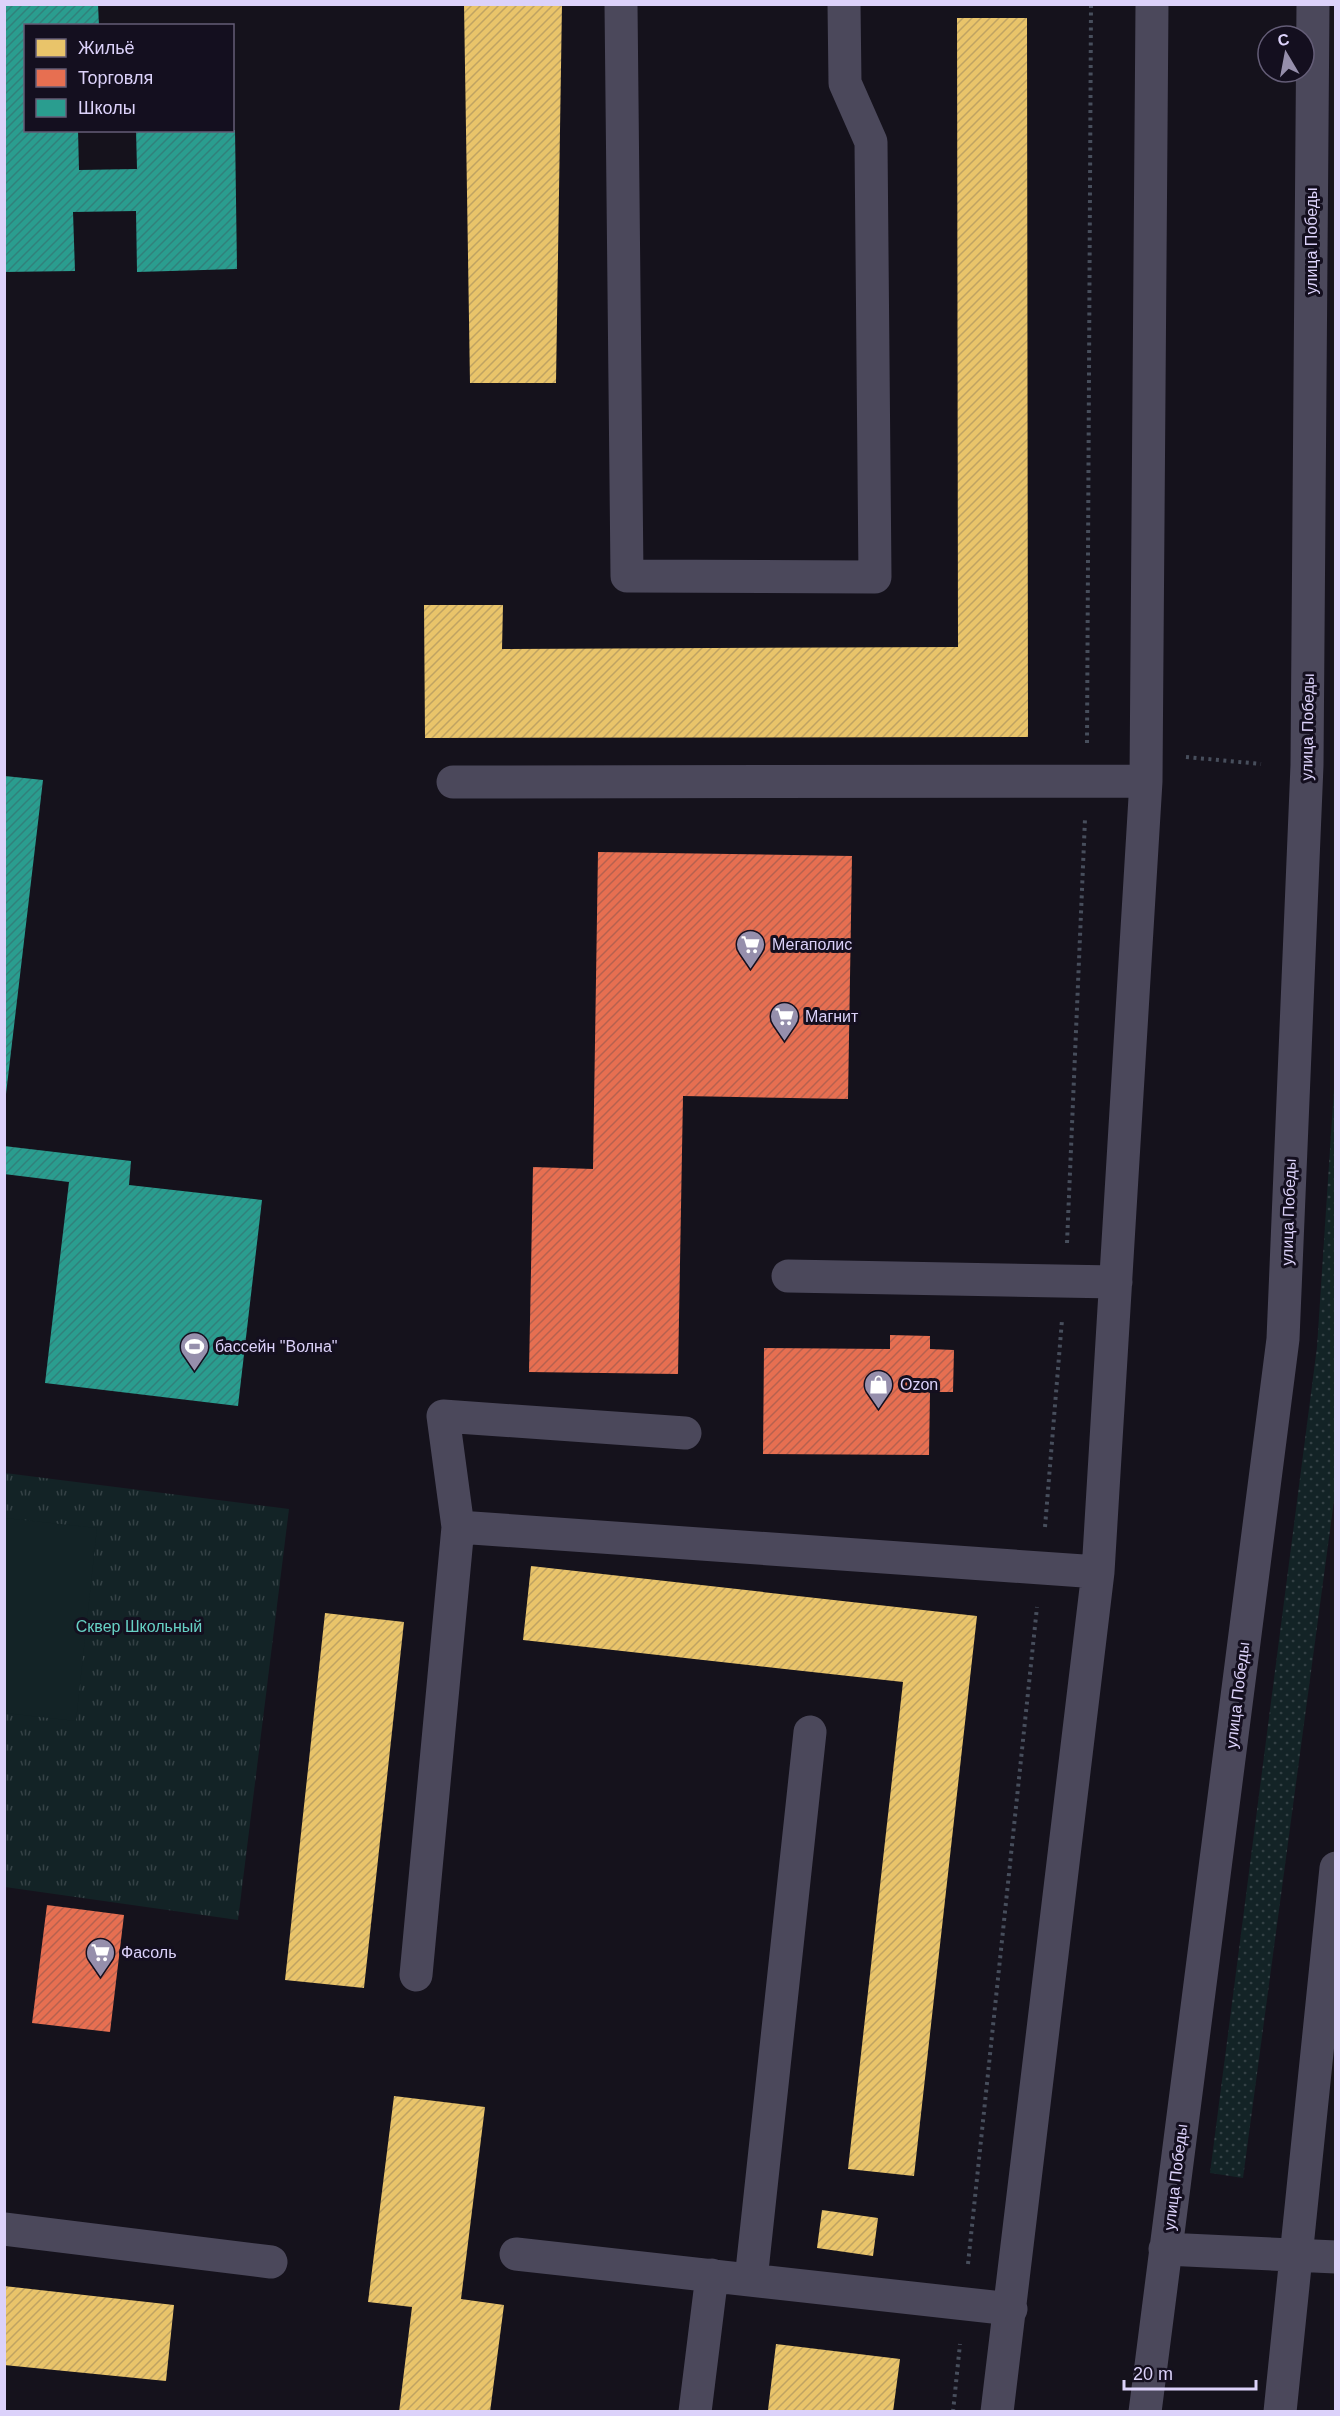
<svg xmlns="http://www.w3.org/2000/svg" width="1340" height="2416" viewBox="0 0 1340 2416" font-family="Helvetica,sans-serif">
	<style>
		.grass { fill: url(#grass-dots) }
		.park { fill: url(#park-tufts) }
		.garden { fill: #132326 }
		.homes { fill: url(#homes-hatch) }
		.shops { fill: url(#shops-hatch) }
		.schools { fill: url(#schools-hatch) }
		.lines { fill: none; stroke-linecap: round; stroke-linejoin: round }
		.path { stroke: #474e5c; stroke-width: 4; stroke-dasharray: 3 4.5; stroke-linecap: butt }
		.minor { stroke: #4b485b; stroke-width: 33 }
		.labels { text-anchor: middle; stroke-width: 6; stroke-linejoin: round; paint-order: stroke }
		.street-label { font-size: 16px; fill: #dcd2fa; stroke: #140f1f }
		.poi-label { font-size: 16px; fill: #dcd2fa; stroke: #140f1f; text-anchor: start }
		.park-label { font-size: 16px; fill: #67d1c5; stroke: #140f1f }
	</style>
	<defs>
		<pattern id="grass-dots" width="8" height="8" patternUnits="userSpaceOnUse" patternTransform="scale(1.5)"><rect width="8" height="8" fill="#132326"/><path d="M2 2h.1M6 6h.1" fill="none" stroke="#354246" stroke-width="1.8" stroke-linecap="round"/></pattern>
		<pattern id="park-tufts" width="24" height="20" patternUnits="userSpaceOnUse" patternTransform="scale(1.5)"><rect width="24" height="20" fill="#132326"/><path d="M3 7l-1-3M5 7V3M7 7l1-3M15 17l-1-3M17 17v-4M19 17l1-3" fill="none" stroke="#354246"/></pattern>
		<pattern id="homes-hatch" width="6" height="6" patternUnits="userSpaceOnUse" patternTransform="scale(1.5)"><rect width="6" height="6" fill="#e9c46a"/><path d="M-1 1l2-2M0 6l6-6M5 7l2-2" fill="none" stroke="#bfa362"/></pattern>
		<pattern id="shops-hatch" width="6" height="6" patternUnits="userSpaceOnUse" patternTransform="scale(1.5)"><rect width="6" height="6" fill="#e76f51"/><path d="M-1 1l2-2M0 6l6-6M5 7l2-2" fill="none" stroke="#b6614f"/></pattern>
		<pattern id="schools-hatch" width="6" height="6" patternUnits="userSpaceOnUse" patternTransform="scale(1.5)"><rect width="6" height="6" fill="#2a9d8f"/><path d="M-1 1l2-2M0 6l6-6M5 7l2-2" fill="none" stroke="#31817b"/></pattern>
	</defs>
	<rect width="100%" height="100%" fill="#15121c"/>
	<path class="grass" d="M1335 1073V1493L1243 2178 1210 2173 1317 1347Z"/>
	<path class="park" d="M5 1473 289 1509 238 1920 5 1887Z"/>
	<path class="garden" d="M5 1518 97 1528 76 1721 5 1713Z"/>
	<path class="homes" d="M464 4H562L556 383H470Z
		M957 18H1027L1028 737 425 738 424 605H503L502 649 958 647Z
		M531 1566 977 1616 914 2176 848 2169 903 1682 523 1640Z
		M325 1613 404 1622 364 1988 285 1980Z
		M394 2096 485 2107 461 2299 504 2305 490 2412H399L412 2307 368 2302Z
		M822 2210 878 2218 873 2256 817 2248Z
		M4 2286 174 2305 166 2381 4 2365Z
		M776 2344 900 2359 893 2412 768 2410Z"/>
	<path class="shops" d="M598 852 852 856 848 1099 683 1096 678 1374 529 1372 533 1167 593 1169Z
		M890 1335 930 1336V1349L954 1350 953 1392H930L929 1455 763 1454 764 1348 890 1349Z
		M47 1905 124 1915 110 2032 32 2023Z"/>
	<path class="schools" d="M4 4H98L99 26H26V130H78L79 170 137 169 136 130H235L237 269 137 272 136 211 73 212 75 271 4 272Z
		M5 776 43 780 6 1094 5 1093Z
		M4 1146 131 1161 129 1185 262 1200 238 1406 45 1383 69 1182 4 1174Z"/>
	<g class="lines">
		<path class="path" d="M1087 743 1091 4
			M1186 757 1261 764
			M1067 1243 1085 819
			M1045 1527 1062 1320
			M968 2264 1037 1607
			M953 2412 960 2344"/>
		<path class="minor" d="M621 4 627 576 875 577 871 142 845 83 844 4
			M453 782 1146 781
			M788 1276 1116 1282
			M458 1527 443 1416 685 1433
			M416 1975 458 1527 1098 1572
			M4 2229 271 2262
			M1165 2249 1336 2257
			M516 2254 1011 2309
			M751 2280 810 1732
			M695 2412 712 2275
			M997 2412 1098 1572 1146 781 1152 4
			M1145 2412 1283 1339 1307 765 1313 4
			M1280 2412 1336 1868"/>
	</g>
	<defs>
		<symbol id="supermarket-pin" viewBox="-11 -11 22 30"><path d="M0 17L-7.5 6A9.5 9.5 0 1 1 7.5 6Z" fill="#968fac" stroke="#140f1f"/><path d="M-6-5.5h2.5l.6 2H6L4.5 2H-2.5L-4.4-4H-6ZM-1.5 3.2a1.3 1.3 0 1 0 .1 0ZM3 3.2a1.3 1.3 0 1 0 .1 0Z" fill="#fff"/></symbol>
		<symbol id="stadium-pin" viewBox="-11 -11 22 30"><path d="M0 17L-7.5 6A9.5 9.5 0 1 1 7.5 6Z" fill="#968fac" stroke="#140f1f"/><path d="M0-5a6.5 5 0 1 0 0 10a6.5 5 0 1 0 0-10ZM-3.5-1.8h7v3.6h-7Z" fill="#fff"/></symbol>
		<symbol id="shop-pin" viewBox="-11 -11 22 30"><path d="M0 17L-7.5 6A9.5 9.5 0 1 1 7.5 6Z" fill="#968fac" stroke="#140f1f"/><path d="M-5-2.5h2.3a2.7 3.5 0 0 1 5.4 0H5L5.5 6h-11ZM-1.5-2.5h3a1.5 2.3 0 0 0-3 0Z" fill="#fff"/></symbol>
	</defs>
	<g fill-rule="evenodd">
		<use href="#supermarket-pin" x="734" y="928" width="33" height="45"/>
		<use href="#supermarket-pin" x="768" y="1000" width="33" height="45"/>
		<use href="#stadium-pin" x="178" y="1330" width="33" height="45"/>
		<use href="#shop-pin" x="862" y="1368" width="33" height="45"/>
		<use href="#supermarket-pin" x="84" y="1936" width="33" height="45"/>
	</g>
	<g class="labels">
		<g class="street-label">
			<text transform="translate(1311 241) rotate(-90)" y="6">улица Победы</text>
			<text transform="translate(1307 727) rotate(-89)" y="6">улица Победы</text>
			<text transform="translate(1288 1212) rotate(-88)" y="6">улица Победы</text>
			<text transform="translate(1237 1695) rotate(-83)" y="6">улица Победы</text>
			<text transform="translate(1175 2177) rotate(-83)" y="6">улица Победы</text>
		</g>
		<g class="poi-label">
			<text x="772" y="950">Мегаполис</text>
			<text x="805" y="1022">Магнит</text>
			<text x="215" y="1352">бассейн "Волна"</text>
			<text x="900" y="1390">Ozon</text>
			<text x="121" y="1958">Фасоль</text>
		</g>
		<g class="park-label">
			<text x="139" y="1632">Сквер Школьный</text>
		</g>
	</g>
	<rect width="1340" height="2416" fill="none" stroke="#dcd2fa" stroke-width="12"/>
	<rect x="24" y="24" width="210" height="108" fill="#140f1f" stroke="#645d77" stroke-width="1.5"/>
	<rect x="36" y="39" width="30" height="18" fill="#e9c46a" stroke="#645d77" stroke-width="1.5"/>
	<text x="78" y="54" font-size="18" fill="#dcd2fa">Жильё</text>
	<rect x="36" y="69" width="30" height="18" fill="#e76f51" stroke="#645d77" stroke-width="1.5"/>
	<text x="78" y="84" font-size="18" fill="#dcd2fa">Торговля</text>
	<rect x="36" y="99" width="30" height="18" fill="#2a9d8f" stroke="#645d77" stroke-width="1.5"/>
	<text x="78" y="114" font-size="18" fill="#dcd2fa">Школы</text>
	<g transform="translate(1286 54) rotate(350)"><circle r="28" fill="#140f1f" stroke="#645d77" stroke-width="1.5"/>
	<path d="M0-4.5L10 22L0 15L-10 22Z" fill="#968fac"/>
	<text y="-9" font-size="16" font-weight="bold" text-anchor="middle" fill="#dcd2fa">С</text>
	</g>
	<path d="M1124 2380v9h132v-9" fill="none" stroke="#dcd2fa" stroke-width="3"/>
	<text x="1133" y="2380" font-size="18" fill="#dcd2fa" stroke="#140f1f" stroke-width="4.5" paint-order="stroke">20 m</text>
</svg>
